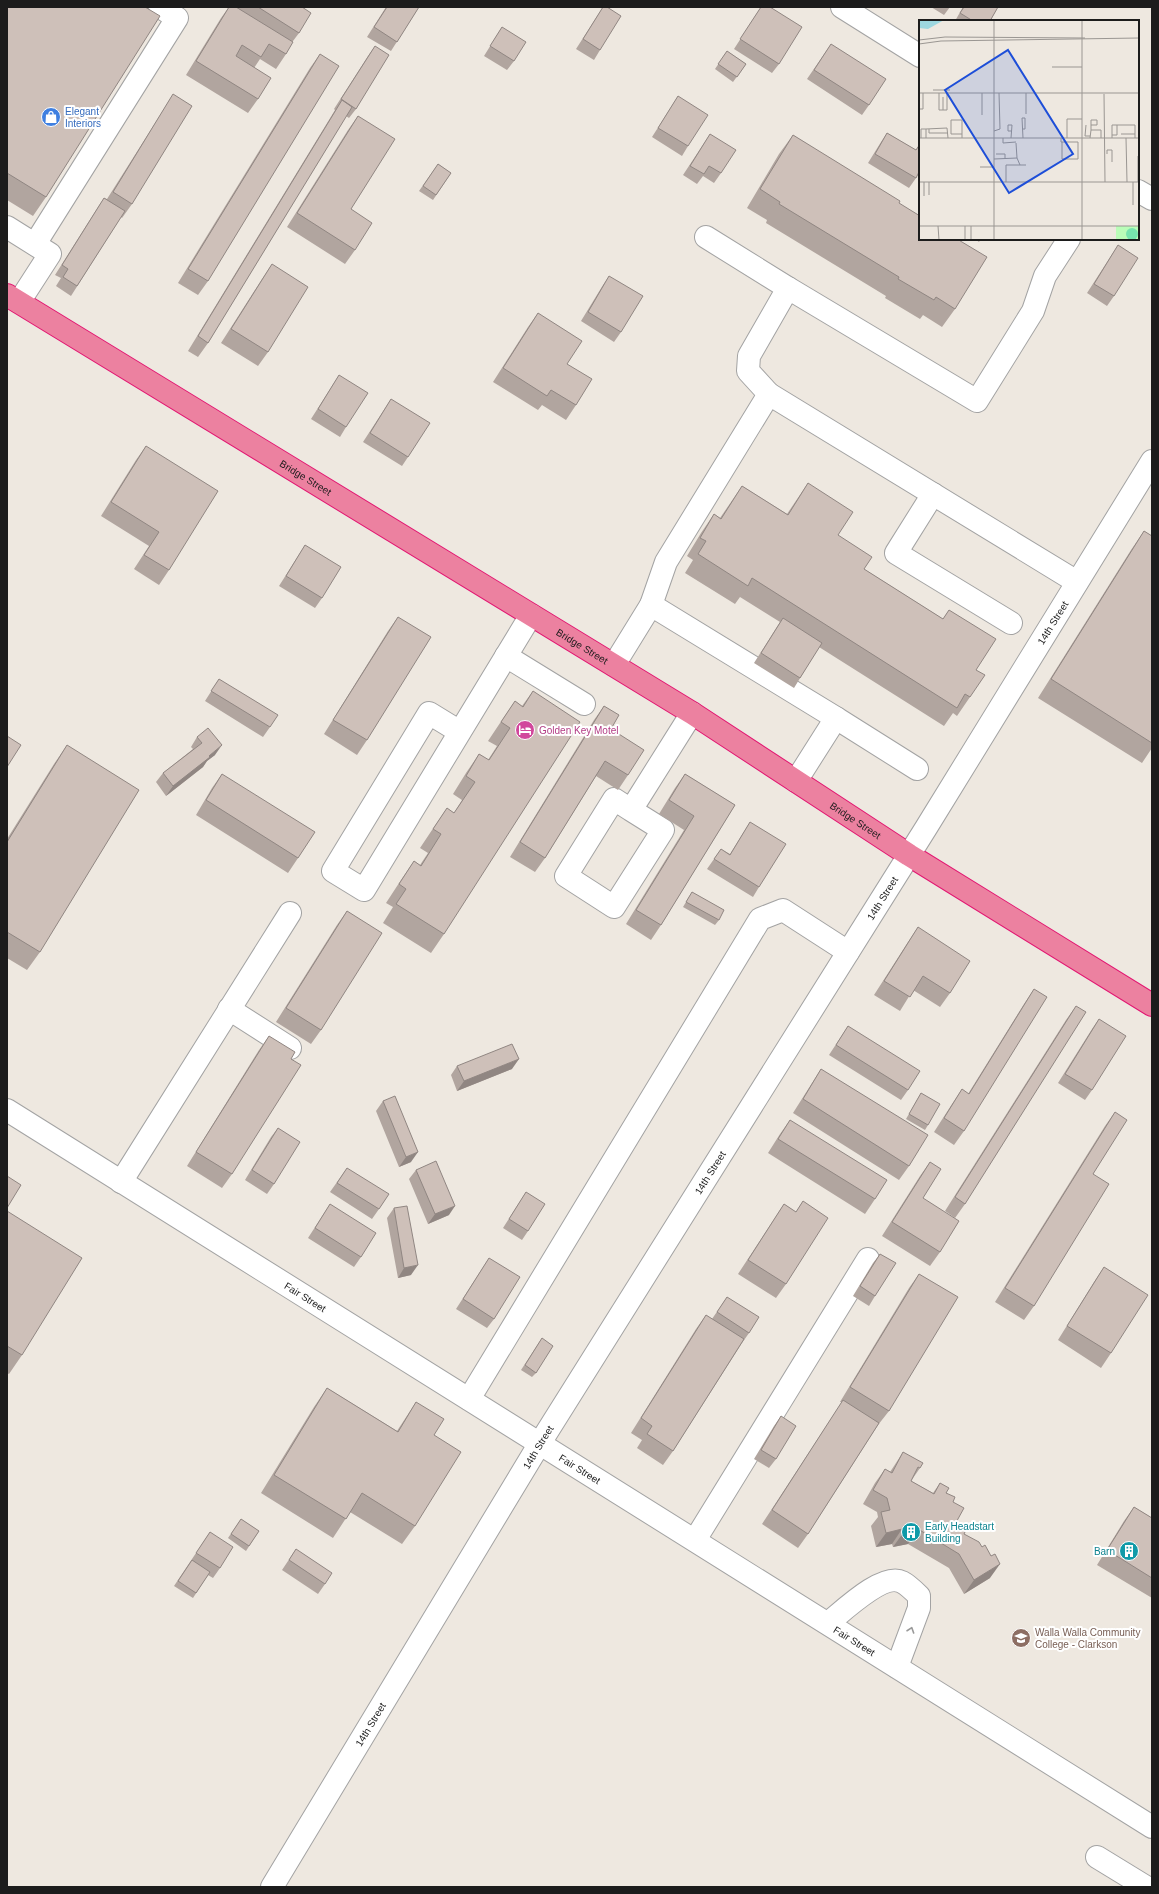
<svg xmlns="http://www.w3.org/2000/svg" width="1159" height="1894" viewBox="0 0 1159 1894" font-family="Helvetica,sans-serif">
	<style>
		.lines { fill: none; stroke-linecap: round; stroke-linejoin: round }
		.minor-casing { stroke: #a3a3a3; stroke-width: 24 }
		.highway-casing { stroke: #e21772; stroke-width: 24 }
		.minor { stroke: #fff; stroke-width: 22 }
		.highway { stroke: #ec81a0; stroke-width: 22 }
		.wall { fill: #b1a59f }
		.shaded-wall { fill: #908682 }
		.building { fill: #cec0b9; stroke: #908682 }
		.oneway { stroke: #999 }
		.labels { text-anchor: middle; stroke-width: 4; stroke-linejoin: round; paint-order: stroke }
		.shop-label { font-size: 10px; fill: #366cbe; stroke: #fff; text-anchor: start }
		.street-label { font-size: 10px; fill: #1c1c1c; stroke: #fff }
		.hotel-label { font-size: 10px; fill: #b23c85; stroke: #fff; text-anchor: start }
		.culture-label { font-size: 10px; fill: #0d838f; stroke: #fff; text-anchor: start }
		.education-label { font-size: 10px; fill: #785e54; stroke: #fff; text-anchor: start }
		.inset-road { fill: none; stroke: #9a9692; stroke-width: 1 }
		.view { fill: #1d4ed8; fill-opacity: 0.15; stroke: #1d4ed8; stroke-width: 2 }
		.inset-edge { fill: none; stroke: #1c1c1c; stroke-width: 2 }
	</style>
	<rect width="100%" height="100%" fill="#eee8e0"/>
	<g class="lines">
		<defs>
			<g id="minor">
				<path d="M842 7 920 56"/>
				<path d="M1138 191 1152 199"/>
				<path d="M7 227 50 254 19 302"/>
				<path d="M706 237 788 288 749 356 748 371 769 394"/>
				<path d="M35 244 177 18 160 7"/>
				<path d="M788 288 977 401 1033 311 1045 276 1069 239"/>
				<path d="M933 494 896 553 1011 623"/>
				<path d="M651 605 666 562 769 394 1077 582"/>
				<path d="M506 656 584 704"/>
				<path d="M614 665 651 605 836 718 796 781"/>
				<path d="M836 718 917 769"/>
				<path d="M460 732 429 713 333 871 364 890 531 615"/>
				<path d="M631 810 663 830 614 907 566 876 614 799 631 810 692 713"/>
				<path d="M229 1009 290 1048"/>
				<path id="s1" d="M7 1110 1152 1827"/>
				<path d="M121 1182 290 913"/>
				<path d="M469 1399 760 919 783 910 848 952"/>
				<path d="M695 1540 868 1259"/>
				<path d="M828 1623C842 1612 883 1572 902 1582 908 1585 914 1591 919 1596V1608L897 1667"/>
				<path d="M1097 1857 1146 1887"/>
				<path id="s2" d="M272 1887 540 1443 926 828 1152 461"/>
			</g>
			<g id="highway">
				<path id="s3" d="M7 295 692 713 909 855 1152 1005"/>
			</g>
		</defs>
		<use href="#minor" class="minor-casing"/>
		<use href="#highway" class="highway-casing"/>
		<use href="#minor" class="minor"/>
		<use href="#highway" class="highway"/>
	</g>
	<path class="wall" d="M7 7 46 197 33 216 7 200Z
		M229 7H302L299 33 293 41 286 54 276 69 260 59 254 68 258 99 248 113 186 75 221 18Z
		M386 7H419L391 51 367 37Z
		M603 7 600 50 594 60 576 49Z
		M761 7 779 64 772 73 734 49Z
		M931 7H950L944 15Z
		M963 7H998L990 21H955Z
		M502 27 514 61 507 70 484 56Z
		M831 44 869 105 862 115 807 79Z
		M375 46 356 109 349 118 346 116 208 343 198 357 188 351 335 110 334 109 368 56Z
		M727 51 746 64 733 82 715 69Z
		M320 54 208 281 198 295 178 283 310 68Z
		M173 94 132 204 122 218 121 217 71 296 56 286 61 278 55 275 98 207 104 198 107 199 164 109Z
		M678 96 688 146 682 156 652 137Z
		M358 116 351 209 355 250 345 264 287 227 348 130Z
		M887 133 916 150 920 144 916 178 909 188 868 163 881 142Z
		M710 134 721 173 714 183 703 176 697 184 683 175Z
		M793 135 899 203 955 309 942 327 923 315 920 319 885 298 886 296 766 223 767 220 747 208 779 154Z
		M438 164 451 173 433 200 419 191Z
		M975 239H981L979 242Z
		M1118 245 1114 296 1107 306 1087 293Z
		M272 264 268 352 258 366 221 343 262 279Z
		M609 276 621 332 614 342 581 321 603 285Z
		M538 313 576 405 566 420 542 405 538 410 493 382 528 327Z
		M339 375 346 427 340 437 311 419Z
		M391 399 408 457 402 466 363 442Z
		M146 446 169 570 159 585 134 569 149 546 101 516 136 460Z
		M808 483 838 535 864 569 943 619 949 610 976 670 970 697 957 716 953 713 944 726 819 647 794 688 754 663 780 622 740 597 735 604 685 573 693 560 687 556 701 533 714 514 720 518 742 486 787 514Z
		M1144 531 1152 536V748L1142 763 1038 698 1131 550Z
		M305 545 322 598 315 608 279 586Z
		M398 617 367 740 357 755 324 734 388 631Z
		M219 679 270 727 263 737 205 701Z
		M533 691 444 934 431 953 383 923 393 907 386 903 401 880 414 861 420 865 428 853 420 848 434 827 447 808 454 813 462 800 453 794 466 773 479 754 488 760 497 746 488 741 502 720 515 701 522 706Z
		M604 706 611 729 628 775 618 790 596 776 545 858 535 872 510 857 594 720Z
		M197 737 215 755 207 761 203 767 166 796 156 782 163 773 193 749 191 747Z
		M67 745 40 952 27 970 7 958V839L54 764Z
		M222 774 298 858 288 873 196 815 212 788Z
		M685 774 735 805 661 925 651 940 626 924 684 830 659 814 675 788Z
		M750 822 759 887 753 897 707 869 721 849 730 854Z
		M692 892 719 920 715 925 683 907Z
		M347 911 321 1030 311 1044 276 1022 337 925Z
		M918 927 950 993 940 1007 913 990 900 1011 874 995 908 942Z
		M1034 989 964 1131 954 1145 934 1132 952 1104 962 1089 968 1094 1024 1004Z
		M1076 1006 965 1204 955 1218 945 1211 1066 1020Z
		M1099 1019 1092 1090 1085 1100 1058 1083 1092 1029Z
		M848 1026 908 1090 901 1100 829 1055Z
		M269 1036 291 1059 232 1174 222 1188 187 1166 259 1050Z
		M457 1066 512 1069 457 1091 451 1075Z
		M821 1069 909 1166 899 1180 793 1113 812 1083Z
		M921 1093 928 1125 925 1130 906 1119Z
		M383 1101 411 1162 399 1167 376 1111Z
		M1115 1112 1093 1174 1034 1306 1024 1320 995 1302 1105 1126Z
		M790 1120 875 1199 865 1214 768 1153 780 1134Z
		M278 1128 274 1184 267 1194 245 1180 271 1137Z
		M930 1162 923 1198 940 1252 930 1266 882 1236 920 1176Z
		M347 1168 379 1209 372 1219 330 1192Z
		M416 1170 449 1215 428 1224 409 1179Z
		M526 1192 528 1231 522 1240 503 1228Z
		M803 1201 786 1284 776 1298 738 1274 784 1204 796 1212Z
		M330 1204 361 1257 354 1267 308 1238Z
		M394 1208 411 1275 398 1278 387 1218Z
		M7 1211 22 1355 9 1374 7 1373Z
		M880 1254 875 1296 869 1306 853 1296 873 1263Z
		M489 1258 494 1319 487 1328 456 1309Z
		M1104 1267 1111 1353 1101 1368 1058 1340 1094 1282Z
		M919 1274 889 1411 878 1425 808 1534 798 1548 762 1524 842 1402H840L909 1288Z
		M727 1297 749 1333 742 1343 673 1451 663 1465 637 1448 642 1440 631 1433 696 1329 706 1315 712 1319Z
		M542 1338 536 1373 532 1377 521 1370Z
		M327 1388 397 1431 416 1402 434 1435 415 1526 402 1544 350 1512 333 1538 261 1493 314 1407Z
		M781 1416 776 1459 769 1468 754 1459 774 1426Z
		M903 1452 920 1468 911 1481 933 1493 940 1483 953 1502V1528L955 1529 959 1524 964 1534 990 1578 964 1594 949 1568 908 1544 893 1547 892 1544 876 1547 871 1526 878 1517 877 1512 863 1504 875 1483 885 1469 890 1472 894 1466Z
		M1134 1507 1152 1518V1598L1097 1565 1124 1521Z
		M241 1519 259 1531 246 1551 228 1538Z
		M210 1532 220 1568 213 1578 208 1575 193 1598 174 1586Z
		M296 1549 325 1584 318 1594 282 1570Z"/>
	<path class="shaded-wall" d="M222 745 215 755 207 761 203 767 166 796 173 786Z
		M519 1059 512 1069 457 1091 464 1081Z
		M418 1152 411 1162 399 1167 406 1157Z
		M455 1206 449 1215 428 1224 435 1214Z
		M418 1265 411 1275 398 1278 404 1268Z
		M902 1529 892 1544 876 1547 886 1533Z
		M918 1529 908 1544 893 1547 903 1533Z
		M1000 1564 990 1578 964 1594 974 1580Z"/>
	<path class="building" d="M7 7H145L160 16 46 197 7 173Z
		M229 7H236L293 42 286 54 269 44 261 57 242 45 236 56 271 78 258 99 196 61Z
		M258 7H302L311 13 299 33Z
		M387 7H419L397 42 374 27Z
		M603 7H607L621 16 600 50 583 39Z
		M761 7H770L802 27 779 64 740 39Z
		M964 7H998L990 21H973L960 13Z
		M502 27 526 42 514 61 490 46Z
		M831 44 886 79 869 105 814 70Z
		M375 46 389 55 356 109 341 99Z
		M727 51 746 64 737 77 718 64Z
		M320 54 339 66 208 281 188 269Z
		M173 94 192 106 132 204 113 192Z
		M678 96 708 115 688 146 658 128Z
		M342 100 352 107 208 343 198 336Z
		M358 116 395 139 351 209 372 223 355 250 297 213Z
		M887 133 916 150 920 144V170L916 178 875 154Z
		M710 134 736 150 721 173 709 166 704 174 690 166Z
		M793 135 900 201 899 203 920 216V239H957L987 257 955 309 936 297 934 300 898 279 899 277 779 204 780 202 760 189Z
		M438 164 451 173 436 195 423 186Z
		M104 198 125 211 77 286 63 277 68 269 62 265Z
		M1118 245 1138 258 1114 296 1094 284Z
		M272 264 308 287 268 352 231 329Z
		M609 276 643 296 621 332 588 312Z
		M538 313 582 341 567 364 592 379 576 405 551 390 547 396 503 368Z
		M339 375 368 393 346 427 318 409Z
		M391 399 430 423 408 457 370 433Z
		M146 446 218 491 169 570 144 555 159 532 111 502Z
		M808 483 853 512 838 535 872 557 864 569 943 619 949 610 996 639 976 670 985 675 970 697 965 694 957 708 752 578 748 586 698 554 706 541 700 538 714 514 721 519 742 486 788 515Z
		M1144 531 1152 536V743L1051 679Z
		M305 545 341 567 322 598 286 576Z
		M398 617 431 637 367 740 333 720Z
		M783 618 822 643 800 678 761 653Z
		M219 679 278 715 270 727 211 691Z
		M533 691 580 722 444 934 396 904 406 889 399 884 414 861 421 866 441 834 433 829 447 808 454 813 475 782 466 776 479 754 489 760 510 728 501 722 515 701 523 707Z
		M604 706 619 715 611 729 644 750 628 775 605 761 545 858 520 842Z
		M208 728 222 745 209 756 210 757 173 786 163 773 202 743 197 737Z
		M7 736 21 745 7 767Z
		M67 745 139 790 40 952 7 932V842Z
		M222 774 315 832 298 858 206 800Z
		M685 774 735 805 661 925 636 910 694 816 669 800Z
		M750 822 786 844 759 887 714 859 721 849 730 855Z
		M692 892 724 910 719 920 686 902Z
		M347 911 382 933 321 1030 286 1008Z
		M918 927 970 961 950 993 923 976 910 997 884 981Z
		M1034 989 1047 997 964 1131 944 1118 962 1089 969 1094Z
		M1076 1006 1086 1012 965 1204 955 1197Z
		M1099 1019 1126 1036 1092 1090 1065 1074Z
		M848 1026 920 1071 908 1090 836 1045Z
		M269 1036 295 1052 291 1059 301 1065 232 1174 196 1152Z
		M512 1044 519 1059 464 1081 457 1066Z
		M821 1069 928 1135 909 1166 803 1099Z
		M921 1093 940 1104 928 1125 909 1114Z
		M395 1096 418 1152 406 1157 383 1101Z
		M1115 1112 1127 1120 1093 1174 1109 1184 1034 1306 1005 1288Z
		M790 1120 887 1180 875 1199 778 1139Z
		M278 1128 300 1142 274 1184 252 1170Z
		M436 1161 455 1206 435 1214 416 1170Z
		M930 1162 941 1169 923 1198 959 1221 940 1252 892 1222Z
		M347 1168 389 1194 379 1209 337 1183Z
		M7 1176 21 1185 7 1208Z
		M526 1192 545 1204 528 1231 509 1219Z
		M803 1201 828 1218 786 1284 748 1260 784 1204 796 1212Z
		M330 1204 376 1233 361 1257 315 1228Z
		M407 1206 418 1265 404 1268 394 1208Z
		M7 1211 82 1258 22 1355 7 1346Z
		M880 1254 896 1263 875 1296 860 1286Z
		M489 1258 520 1277 494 1319 463 1299Z
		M1104 1267 1148 1295 1111 1353 1067 1326Z
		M919 1274 958 1297 889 1411 850 1387Z
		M727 1297 759 1317 749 1333 717 1312Z
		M706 1315 744 1339 673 1451 647 1434 652 1426 641 1418Z
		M542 1338 553 1346 536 1373 525 1365Z
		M327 1388 398 1432 416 1402 444 1419 434 1435 461 1452 415 1526 362 1493 346 1519 274 1475Z
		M843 1400 879 1423 808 1534 772 1510Z
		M781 1416 796 1426 776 1459 761 1450Z
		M903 1452 923 1463 920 1468 918 1467 911 1481 934 1494 940 1483 949 1488 946 1493 955 1497 953 1502 964 1508 953 1528 956 1529 959 1524 967 1528 964 1534 979 1542 982 1547 985 1545 991 1556 995 1554 1000 1564 974 1580 959 1554 918 1529 903 1533 902 1529 886 1533 881 1512 890 1510 887 1498 873 1490 885 1469 892 1473Z
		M1134 1507 1152 1518V1578L1107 1550Z
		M241 1519 259 1531 249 1546 231 1534Z
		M210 1532 233 1547 220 1568 196 1553Z
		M296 1549 332 1573 325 1584 289 1560Z
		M192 1560 210 1572 196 1593 178 1581Z"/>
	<defs><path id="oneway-chevron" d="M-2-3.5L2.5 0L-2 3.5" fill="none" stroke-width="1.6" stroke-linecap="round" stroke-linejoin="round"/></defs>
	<use class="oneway" href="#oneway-chevron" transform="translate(911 1630) rotate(-71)"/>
	<defs>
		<symbol id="shop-disc" viewBox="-11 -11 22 22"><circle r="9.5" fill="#3f7fe0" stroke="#fff"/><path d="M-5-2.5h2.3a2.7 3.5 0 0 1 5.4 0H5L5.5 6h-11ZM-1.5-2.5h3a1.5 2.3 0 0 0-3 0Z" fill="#fff"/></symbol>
		<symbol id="hotel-disc" viewBox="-11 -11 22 22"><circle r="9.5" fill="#d1479c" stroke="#fff"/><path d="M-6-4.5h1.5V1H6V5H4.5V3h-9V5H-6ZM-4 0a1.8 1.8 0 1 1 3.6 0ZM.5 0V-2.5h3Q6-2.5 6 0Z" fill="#fff"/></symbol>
		<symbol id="building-disc" viewBox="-11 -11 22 22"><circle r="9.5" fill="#0f9aa8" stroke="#fff"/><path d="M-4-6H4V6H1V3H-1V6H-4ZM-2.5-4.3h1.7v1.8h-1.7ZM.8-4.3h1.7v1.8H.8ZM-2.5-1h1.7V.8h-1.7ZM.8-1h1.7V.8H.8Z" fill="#fff"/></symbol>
		<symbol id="university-disc" viewBox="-11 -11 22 22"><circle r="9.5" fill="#8d6e63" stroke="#fff"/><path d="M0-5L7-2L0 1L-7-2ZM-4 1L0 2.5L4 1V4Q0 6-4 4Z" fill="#fff"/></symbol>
	</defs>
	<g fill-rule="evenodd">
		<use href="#shop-disc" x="40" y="106" width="22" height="22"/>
		<use href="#hotel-disc" x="514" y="719" width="22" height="22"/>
		<use href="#building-disc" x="900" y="1521" width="22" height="22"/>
		<use href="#building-disc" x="1118" y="1540" width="22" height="22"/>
		<use href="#university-disc" x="1010" y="1627" width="22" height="22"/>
	</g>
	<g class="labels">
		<g class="shop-label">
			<text x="65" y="115">Elegant<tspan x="65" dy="12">Interiors</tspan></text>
		</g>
		<g class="street-label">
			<text dy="4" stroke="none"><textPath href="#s3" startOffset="350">Bridge Street</textPath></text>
			<text dy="4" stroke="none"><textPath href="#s2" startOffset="1486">14th Street</textPath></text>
			<text dy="4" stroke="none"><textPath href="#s3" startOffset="674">Bridge Street</textPath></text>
			<text dy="4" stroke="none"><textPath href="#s3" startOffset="998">Bridge Street</textPath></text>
			<text dy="4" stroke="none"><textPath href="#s2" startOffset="1162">14th Street</textPath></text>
			<text dy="4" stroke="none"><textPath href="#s2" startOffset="838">14th Street</textPath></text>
			<text dy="4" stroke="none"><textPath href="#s1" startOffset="352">Fair Street</textPath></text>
			<text dy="4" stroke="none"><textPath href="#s2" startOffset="514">14th Street</textPath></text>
			<text dy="4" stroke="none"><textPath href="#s1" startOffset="676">Fair Street</textPath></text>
			<text dy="4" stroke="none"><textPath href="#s1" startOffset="1000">Fair Street</textPath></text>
			<text dy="4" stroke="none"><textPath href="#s2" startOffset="190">14th Street</textPath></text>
		</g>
		<g class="hotel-label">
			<text x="539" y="734">Golden Key Motel</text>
		</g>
		<g class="culture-label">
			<text x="925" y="1530">Early Headstart<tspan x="925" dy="12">Building</tspan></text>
			<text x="1115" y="1555" text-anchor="end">Barn</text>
		</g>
		<g class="education-label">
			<text x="1035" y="1636">Walla Walla Community<tspan x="1035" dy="12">College - Clarkson</tspan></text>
		</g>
	</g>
	<g transform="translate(919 20)">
		<rect width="220" height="220" fill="#eee8e0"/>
		<path d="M197 206H220V220H197Z" fill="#bafdb8"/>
		<path d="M207 214a6 6 0 1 1 12 0a6 6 0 1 1-12 0Z" fill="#77e4ae"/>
		<path d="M0 0H25L9 9 0 8Z" fill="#9dd7df"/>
		<path class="inset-road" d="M75 0V220M163 0V118M0 20 26 17 166 18M0 24 22 21 220 18M133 47H163M14 70H31M0 73H220M20 73V90H28V73M63 73V95M185 74 186 162M24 77V90M0 89H4V73M107 94V73M167 105 166 116H171M7 109 28 108 29 118M10 109V113H29M104 109H106V98H103L104 118M172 110V100H178V105H172M75 111 81 109 80 73M43 114H32V100H43V118M202 114H216M193 115H198V105M0 118H220M2 118V109H7V118M84 118V123L97 122M92 118 93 105H89V111H92M142 118V122H159V139H143V122M148 118V99H163M163 118V220M171 118 172 110H182V118M193 118V105H216V118M207 118 208 162M77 134H86V138M188 134V130H193V142M219 136V162M98 138 101 145H107M75 139 98 138 97 123M61 147H75M0 162H220M5 162V176M10 162V175M87 162V145H101M214 185V162M0 206H220M19 206 20 220M46 206V220M52 206V220"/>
		<path class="view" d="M89 30 154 134 90 173 26 70Z"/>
		<rect width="220" height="220" class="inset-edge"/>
	</g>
	<rect width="1159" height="1894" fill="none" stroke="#1c1c1c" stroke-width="16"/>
</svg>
